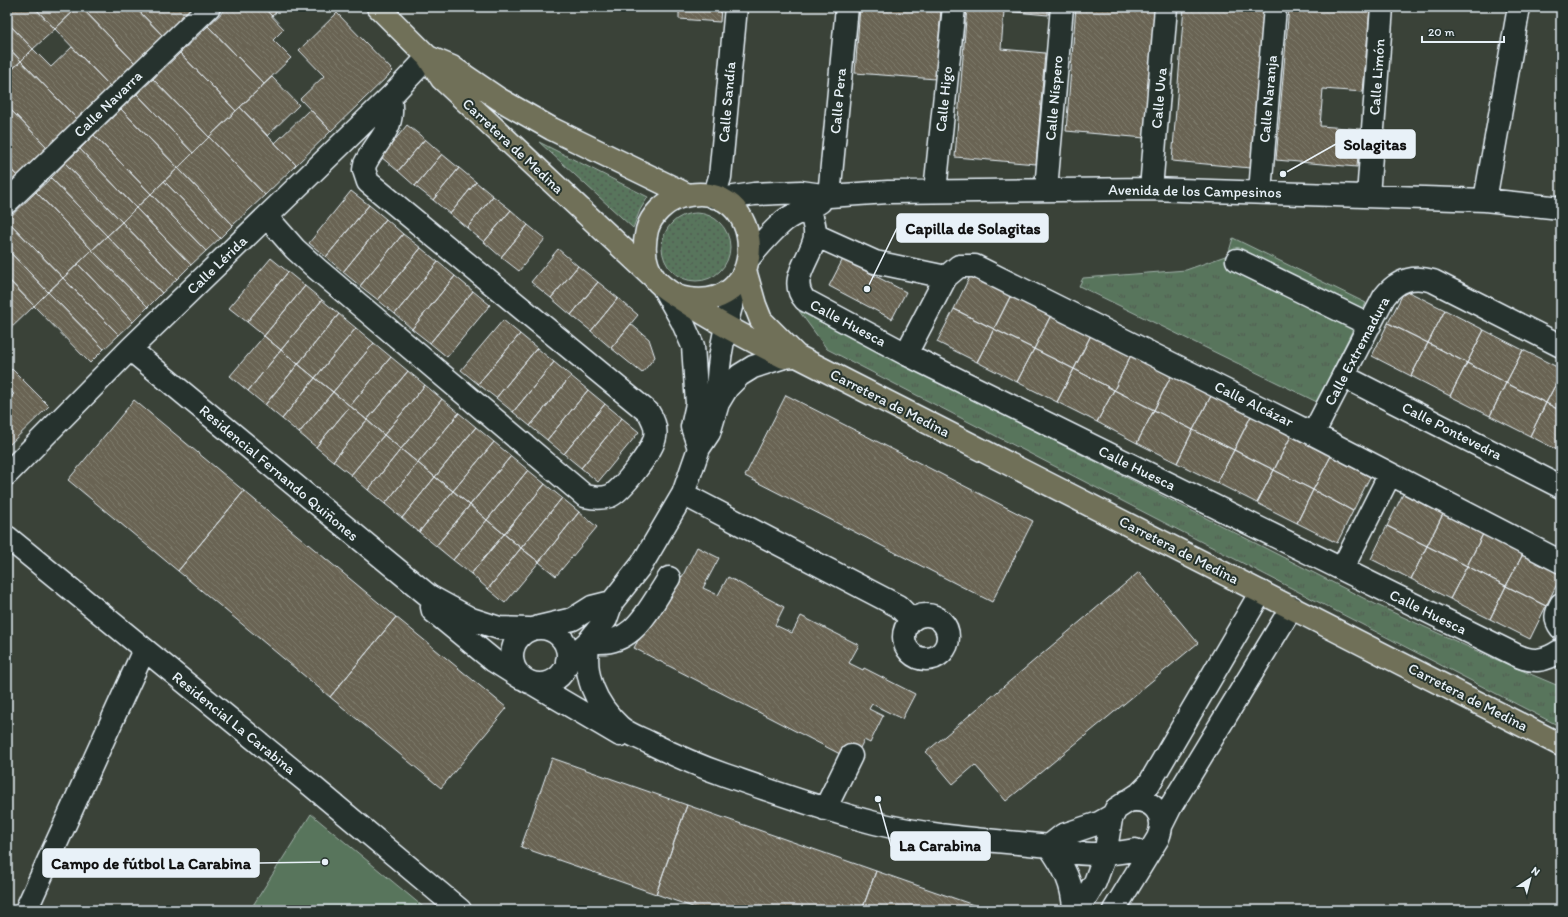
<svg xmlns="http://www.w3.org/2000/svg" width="1568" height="917" viewBox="0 0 1568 917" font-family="Itim,sans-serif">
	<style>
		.grass { fill: url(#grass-dots); stroke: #a0b2aa }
		.park { fill: url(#park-tufts); stroke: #a0b2aa }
		.garden { fill: #59745b; stroke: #a0b2aa }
		.building { fill: url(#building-back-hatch); stroke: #e8f1f8 }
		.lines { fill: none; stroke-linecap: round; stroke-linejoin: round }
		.minor-casing { stroke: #e8f1f8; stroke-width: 25 }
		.major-casing { stroke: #e8f1f8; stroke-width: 25 }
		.minor { stroke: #26332d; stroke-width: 22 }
		.major { stroke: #706f59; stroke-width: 22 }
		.labels { text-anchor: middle; stroke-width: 4; stroke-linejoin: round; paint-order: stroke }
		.street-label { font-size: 15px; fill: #e8f1f8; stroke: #26332d }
		.leader { fill: none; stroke: #e8f1f8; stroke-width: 1.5 }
		.callout-dot { fill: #e8f1f8; stroke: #26332d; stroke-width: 1.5 }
		.callout { fill: #e8f1f8; stroke: #e8f1f8; stroke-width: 1.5 }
		.callout-label { font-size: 16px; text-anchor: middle; font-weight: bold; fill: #111 }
	</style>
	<defs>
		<pattern id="grass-dots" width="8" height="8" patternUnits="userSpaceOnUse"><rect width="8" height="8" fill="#59745b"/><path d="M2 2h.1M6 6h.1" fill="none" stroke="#4f5c52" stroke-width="1.8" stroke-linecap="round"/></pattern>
		<pattern id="park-tufts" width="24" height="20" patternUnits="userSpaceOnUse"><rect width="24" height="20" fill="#59745b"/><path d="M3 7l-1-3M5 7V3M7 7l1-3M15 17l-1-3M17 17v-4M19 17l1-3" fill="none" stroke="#4f5c52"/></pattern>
		<pattern id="building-back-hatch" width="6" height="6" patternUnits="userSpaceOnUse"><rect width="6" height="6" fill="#696452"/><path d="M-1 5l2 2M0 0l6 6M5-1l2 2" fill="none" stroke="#7e7b6c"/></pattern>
	</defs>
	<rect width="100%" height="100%" fill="#3a4238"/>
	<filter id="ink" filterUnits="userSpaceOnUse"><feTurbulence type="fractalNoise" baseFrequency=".025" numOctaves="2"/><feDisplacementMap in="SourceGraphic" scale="8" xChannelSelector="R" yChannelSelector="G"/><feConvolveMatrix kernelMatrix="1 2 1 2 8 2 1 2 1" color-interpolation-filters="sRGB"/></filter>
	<g filter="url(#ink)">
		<path class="grass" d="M539 142 648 197 640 210 633 228Z
			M662 247a34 34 0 1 1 68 0a34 34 0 1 1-68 0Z"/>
		<path class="park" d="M1233 238 1366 303 1317 402 1079 286 1083 278 1186 270 1228 255Z
			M799 311 1377 605 1488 656 1561 687V727L827 349Z"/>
		<path class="garden" d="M311 814 427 910H250Z"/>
		<path class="building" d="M7 7H34L55 29 33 49 7 22Z
			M34 7H78L55 29Z
			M78 7H81L136 64 111 87 55 29Z
			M81 7H135L164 37 136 64Z
			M135 7H195L164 37Z
			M228 7H263L284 29 273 40 291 58 264 84 208 26Z
			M263 7H282L272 16Z
			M679 7H721L720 22 679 19Z
			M860 7H941L936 79 855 73Z
			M967 7H1048V15L1004 11 1001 49 1045 53 1036 164 955 157Z
			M1076 7H1155L1145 138 1066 131Z
			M1184 7H1264L1251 168 1172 161Z
			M1289 7H1370L1363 92 1323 89 1320 126 1360 129 1357 167 1276 160Z
			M337 13 393 71 331 131 300 99 324 76 299 50Z
			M7 22 33 49 21 61 7 46Z
			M208 26 264 84 236 111 180 53Z
			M7 46 21 61 7 74Z
			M72 47 111 87 78 120 21 61 33 49 51 67Z
			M180 53 236 111 209 137 153 79Z
			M21 61 78 120 48 148 7 106V74Z
			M272 77 299 105 267 136 240 107Z
			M153 79 209 137 193 153 137 94Z
			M137 94 193 153 178 168 121 109Z
			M7 106 48 148 18 177 7 165Z
			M240 107 296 165 265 195 209 137Z
			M121 109 178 168 151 194 94 135Z
			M310 109 331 131 296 165 275 143Z
			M407 125 425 139 398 171 381 157Z
			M94 135 151 194 136 208 80 149Z
			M209 137 265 195 233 225 178 168Z
			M425 139 442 154 415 186 398 171Z
			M80 149 136 208 122 222 65 163Z
			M442 154 459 168 433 200 415 186Z
			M65 163 122 222 107 236 51 178Z
			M7 165 18 177 7 188Z
			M178 168 233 225 220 238 164 181Z
			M459 168 476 182 450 214 433 200Z
			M51 178 107 236 92 250 36 192Z
			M164 181 220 238 206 251 151 194Z
			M476 182 493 196 467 228 450 214Z
			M351 191 369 205 326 257 309 243Z
			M36 192 92 250 63 278 7 220Z
			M151 194 206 251 191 265 136 208Z
			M493 196 511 210 484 242 467 228Z
			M369 205 386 219 343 272 326 257Z
			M136 208 191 265 177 279 122 222Z
			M511 210 528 225 501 257 484 242Z
			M386 219 403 234 360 286 343 272Z
			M7 220 63 278 48 292 7 249Z
			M122 222 177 279 162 293 107 236Z
			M528 225 545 239 519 271 501 257Z
			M403 234 421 248 378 300 360 286Z
			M107 236 162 293 148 307 92 250Z
			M421 248 438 262 395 314 378 300Z
			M7 249 48 292 34 306 7 278Z
			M558 249 578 266 551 298 531 282Z
			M92 250 148 307 133 322 78 264Z
			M271 258 288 272 247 322 229 308Z
			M843 259 906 292 892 319 829 286Z
			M438 262 455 276 412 329 395 314Z
			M78 264 133 322 119 335 63 278Z
			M578 266 598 282 571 315 551 298Z
			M288 272 305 286 264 336 247 322Z
			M971 274 1011 295 994 329 954 309Z
			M455 276 473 291 430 343 412 329Z
			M7 278 34 306 7 332Z
			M63 278 119 335 104 349 48 292Z
			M598 282 618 298 591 331 571 315Z
			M305 286 322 300 281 350 264 336Z
			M1405 290 1445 310 1428 343 1388 323Z
			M473 291 490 305 447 357 430 343Z
			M48 292 104 349 90 363 34 306Z
			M1011 295 1051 315 1034 349 994 329Z
			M618 298 638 315 611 348 591 331Z
			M322 300 339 314 298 364 281 350Z
			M954 309 994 329 977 362 937 342Z
			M1445 310 1484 330 1467 363 1428 343Z
			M339 314 356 328 315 378 298 364Z
			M1051 315 1091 335 1074 369 1034 349Z
			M503 320 520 334 478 384 461 370Z
			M1388 323 1428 343 1411 376 1372 356Z
			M631 324 649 339 655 357 642 373 611 348Z
			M356 328 374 343 333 392 315 378Z
			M994 329 1034 349 1017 382 977 362Z
			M1484 330 1523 350 1506 383 1467 363Z
			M520 334 537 348 496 398 478 384Z
			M1091 335 1131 355 1114 390 1074 369Z
			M264 336 281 350 248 391 230 376Z
			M374 343 391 357 350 406 333 392Z
			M1428 343 1467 363 1450 396 1411 376Z
			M537 348 554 362 513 412 496 398Z
			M1034 349 1074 369 1057 402 1017 382Z
			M281 350 298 364 265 405 248 391Z
			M1523 350 1561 369V374L1546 403 1506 383Z
			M1131 355 1171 376 1154 410 1114 390Z
			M391 357 408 371 367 420 350 406Z
			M554 362 571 376 530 426 513 412Z
			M1467 363 1506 383 1490 416 1450 396Z
			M298 364 315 378 282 419 265 405Z
			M12 369 49 406 7 447V401L14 394 7 388V374Z
			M1074 369 1114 390 1097 422 1057 402Z
			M408 371 425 385 384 435 367 420Z
			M1561 374V411L1546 403Z
			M571 376 588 390 547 440 530 426Z
			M1171 376 1211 396 1193 430 1154 410Z
			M315 378 333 392 299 433 282 419Z
			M1506 383 1546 403 1530 436 1490 416Z
			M425 385 442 399 401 449 384 435Z
			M588 390 605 404 564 454 547 440Z
			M1114 390 1154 410 1137 443 1097 422Z
			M333 392 350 406 316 447 299 433Z
			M786 395 1033 521 992 602 745 476Z
			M1211 396 1251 416 1234 450 1193 430Z
			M442 399 459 413 418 463 401 449Z
			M134 400 244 491 178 571 68 480Z
			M1546 403 1561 411V452L1530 436Z
			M605 404 622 418 581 468 564 454Z
			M350 406 367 420 333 461 316 447Z
			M1154 410 1193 430 1177 463 1137 443Z
			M459 413 476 427 435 477 418 463Z
			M1251 416 1291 436 1274 470 1234 450Z
			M622 418 639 432 598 482 581 468Z
			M367 420 384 435 351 475 333 461Z
			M476 427 494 442 453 491 435 477Z
			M1193 430 1234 450 1217 483 1177 463Z
			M384 435 401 449 368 490 351 475Z
			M1291 436 1331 456 1313 490 1274 470Z
			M494 442 511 456 470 505 453 491Z
			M401 449 418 463 385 504 368 490Z
			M1234 450 1274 470 1257 503 1217 483Z
			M511 456 528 470 487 520 470 505Z
			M1331 456 1370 477 1353 511 1313 490Z
			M418 463 435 477 402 518 385 504Z
			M528 470 545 484 504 534 487 520Z
			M1274 470 1313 490 1297 523 1257 503Z
			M435 477 453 491 419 532 402 518Z
			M545 484 562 498 521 548 504 534Z
			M1313 490 1353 511 1337 543 1297 523Z
			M244 491 396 617 330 697 178 571Z
			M453 491 470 505 436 546 419 532Z
			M1403 494 1443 514 1427 546 1387 526Z
			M562 498 579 512 539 562 521 548Z
			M470 505 487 520 453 560 436 546Z
			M579 512 597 527 556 576 539 562Z
			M1443 514 1483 534 1467 566 1427 546Z
			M487 520 504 534 471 574 453 560Z
			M1387 526 1427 546 1411 579 1371 559Z
			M504 534 521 548 488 589 471 574Z
			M1483 534 1523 554 1506 586 1467 566Z
			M1427 546 1467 566 1450 599 1411 579Z
			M697 547 719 558 703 588 718 595 728 577 784 607 775 625 792 633 801 616 859 645 849 663 863 670 864 668 915 694 902 719 872 704 869 709 883 716 870 743 864 740 857 754 843 747 840 754 634 648 647 623 678 574 682 577Z
			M521 548 539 562 505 603 488 589Z
			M1523 554 1561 573V576L1546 606 1506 586Z
			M1467 566 1506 586 1490 619 1450 599Z
			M1139 572 1198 643 1006 801 975 765 953 784 926 752Z
			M1506 586 1546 606 1530 639 1490 619Z
			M396 617 507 708 441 788 330 697Z
			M552 758 687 805 656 894 521 847Z
			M687 805 876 871 862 910H701L656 894Z
			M876 871 988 910H862Z"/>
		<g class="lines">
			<defs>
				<path id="minor" d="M1046 189 1062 7
					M1151 189 1166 7
					M935 191 954 7
					M1260 192 1275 7
					M829 196 847 7
					M1368 196 1382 7
					M714 197 720 177 736 7
					M721 199 754 194 801 192 829 196 888 192 1151 189 1485 200 1561 208
					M1485 200 1519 7
					M7 202 209 7
					M809 210C813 219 816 227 815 237 811 259 787 280 805 300L906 354 1516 655C1533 663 1545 661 1560 651
					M267 217 295 249 317 269 585 496C593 498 601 499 610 496 622 491 653 450 655 437 657 428 654 421 649 413L368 182 364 170 365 164C378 138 396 130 390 97
					M815 235 875 262 946 277
					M749 258C760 245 771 232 784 221 795 212 809 210 820 202
					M1237 260 1370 325
					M664 289 682 321 693 346 697 404 692 427 699 448
					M130 349 429 596 471 619 499 628 529 629
					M906 354 946 277 959 266H975L1313 434 1561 562
					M1343 376 1561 487
					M718 403C715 367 727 318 738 282
					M1313 434 1384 297C1397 280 1412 275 1433 281L1561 346
					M7 474 130 349 390 97 428 57
					M683 494 898 606 911 619
					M7 537 312 786 460 910
					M1342 569 1390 474
					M1561 604C1556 613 1554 619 1561 628
					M432 607 433 611 494 661 521 678
					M904 637a22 22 0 1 1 44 0a22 22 0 1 1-44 0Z
					M539 627 573 619 592 607 612 602
					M512 656a28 28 0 1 1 56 0a28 28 0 1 1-56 0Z
					M589 641C582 674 595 704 620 727 628 734 640 738 650 743 674 755 699 766 725 775 774 792 824 810 875 823 932 837 990 840 1049 846 1077 857 1106 855 1135 850
					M589 641C633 649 648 610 669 578
					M567 661 589 641 606 619 612 602 642 564 683 494 699 448 709 433 718 403 727 388 740 375 753 367 784 357
					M530 682 620 735
					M825 809 851 756
					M1161 826 1171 806 1292 607
					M1049 846 1063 835 1099 823 1113 815
					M1049 846C1064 867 1073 884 1074 910
					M26 910 144 650
					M1078 910 1095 882 1105 855 1111 819 1116 809 1139 794 1149 784 1261 592
					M1114 910 1158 838C1168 815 1152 796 1127 801"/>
				<path id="major" d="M378 7 428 57 442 79 651 275
					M428 57 452 67 499 99 552 129 688 195
					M745 270 755 305 761 320 797 356 1561 745
					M676 296C775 325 770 171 680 197 665 202 651 215 647 230 643 247 644 265 655 279 662 288 672 293 681 299 714 321 749 339 784 357L793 356"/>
			</defs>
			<use href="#minor" class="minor-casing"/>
			<use href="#major" class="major-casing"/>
			<use href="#minor" class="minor"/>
			<use href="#major" class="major"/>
		</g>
	</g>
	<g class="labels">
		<g class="street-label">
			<text transform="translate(1377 77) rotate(-86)" y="5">Calle Limón</text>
			<text transform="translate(1054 98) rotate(-85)" y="5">Calle Níspero</text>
			<text transform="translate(1159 98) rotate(-85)" y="5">Calle Uva</text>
			<text transform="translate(944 99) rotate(-84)" y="5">Calle Higo</text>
			<text transform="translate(1268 99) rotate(-85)" y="5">Calle Naranja</text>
			<text transform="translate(838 101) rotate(-85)" y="5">Calle Pera</text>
			<text transform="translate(727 102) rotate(-85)" y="5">Calle Sandía</text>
			<text transform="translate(108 104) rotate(-44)" y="5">Calle Navarra</text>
			<text transform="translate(513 146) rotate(43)" y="5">Carretera de Medina</text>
			<text transform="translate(1195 191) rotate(1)" y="5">Avenida de los Campesinos</text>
			<text transform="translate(217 265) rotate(-44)" y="5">Calle Lérida</text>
			<text transform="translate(848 323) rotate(28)" y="5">Calle Huesca</text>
			<text transform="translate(1357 351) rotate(-62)" y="5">Calle Extremadura</text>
			<text transform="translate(890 403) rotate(27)" y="5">Carretera de Medina</text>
			<text transform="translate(1254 404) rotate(26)" y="5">Calle Alcázar</text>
			<text transform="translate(1452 431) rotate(27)" y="5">Calle Pontevedra</text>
			<text transform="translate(1137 468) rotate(26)" y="5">Calle Huesca</text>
			<text transform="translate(279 473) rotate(40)" y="5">Residencial Fernando Quiñones</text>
			<text transform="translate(1179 550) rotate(27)" y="5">Carretera de Medina</text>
			<text transform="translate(1428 612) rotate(26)" y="5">Calle Huesca</text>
			<text transform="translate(1468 697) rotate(27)" y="5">Carretera de Medina</text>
			<text transform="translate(234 723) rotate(39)" y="5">Residencial La Carabina</text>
		</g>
	</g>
	<path class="leader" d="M1283 174L1336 144M867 289L897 228M878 799L891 846M325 862L259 863"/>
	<g class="callout-dot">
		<circle cx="1283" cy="174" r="4"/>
		<circle cx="867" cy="289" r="4"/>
		<circle cx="878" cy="799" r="4"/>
		<circle cx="325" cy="862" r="4"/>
	</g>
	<g class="callout">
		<rect x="1336" y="130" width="79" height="28" rx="4"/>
		<rect x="897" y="214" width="151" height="28" rx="4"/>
		<rect x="891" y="832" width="99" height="28" rx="4"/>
		<rect x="43" y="849" width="216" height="28" rx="4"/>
	</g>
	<g class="callout-label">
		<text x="1375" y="150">Solagitas</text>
		<text x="973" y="234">Capilla de Solagitas</text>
		<text x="940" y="851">La Carabina</text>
		<text x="151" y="869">Campo de fútbol La Carabina</text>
	</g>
	<rect width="1568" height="917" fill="none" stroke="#26332d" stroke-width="24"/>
	<rect x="12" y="12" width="1544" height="893" fill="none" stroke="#e8f1f8" stroke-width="1.5" filter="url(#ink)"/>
	<g transform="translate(1530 879) rotate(36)" stroke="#26332d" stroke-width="3" paint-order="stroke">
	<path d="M0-3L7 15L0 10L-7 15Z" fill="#e8f1f8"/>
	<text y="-6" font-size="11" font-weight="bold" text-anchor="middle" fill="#e8f1f8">N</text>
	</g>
	<path d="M1422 36v6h82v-6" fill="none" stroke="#e8f1f8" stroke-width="2"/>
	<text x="1428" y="36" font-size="12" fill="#e8f1f8" stroke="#26332d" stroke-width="3" paint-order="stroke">20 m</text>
</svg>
